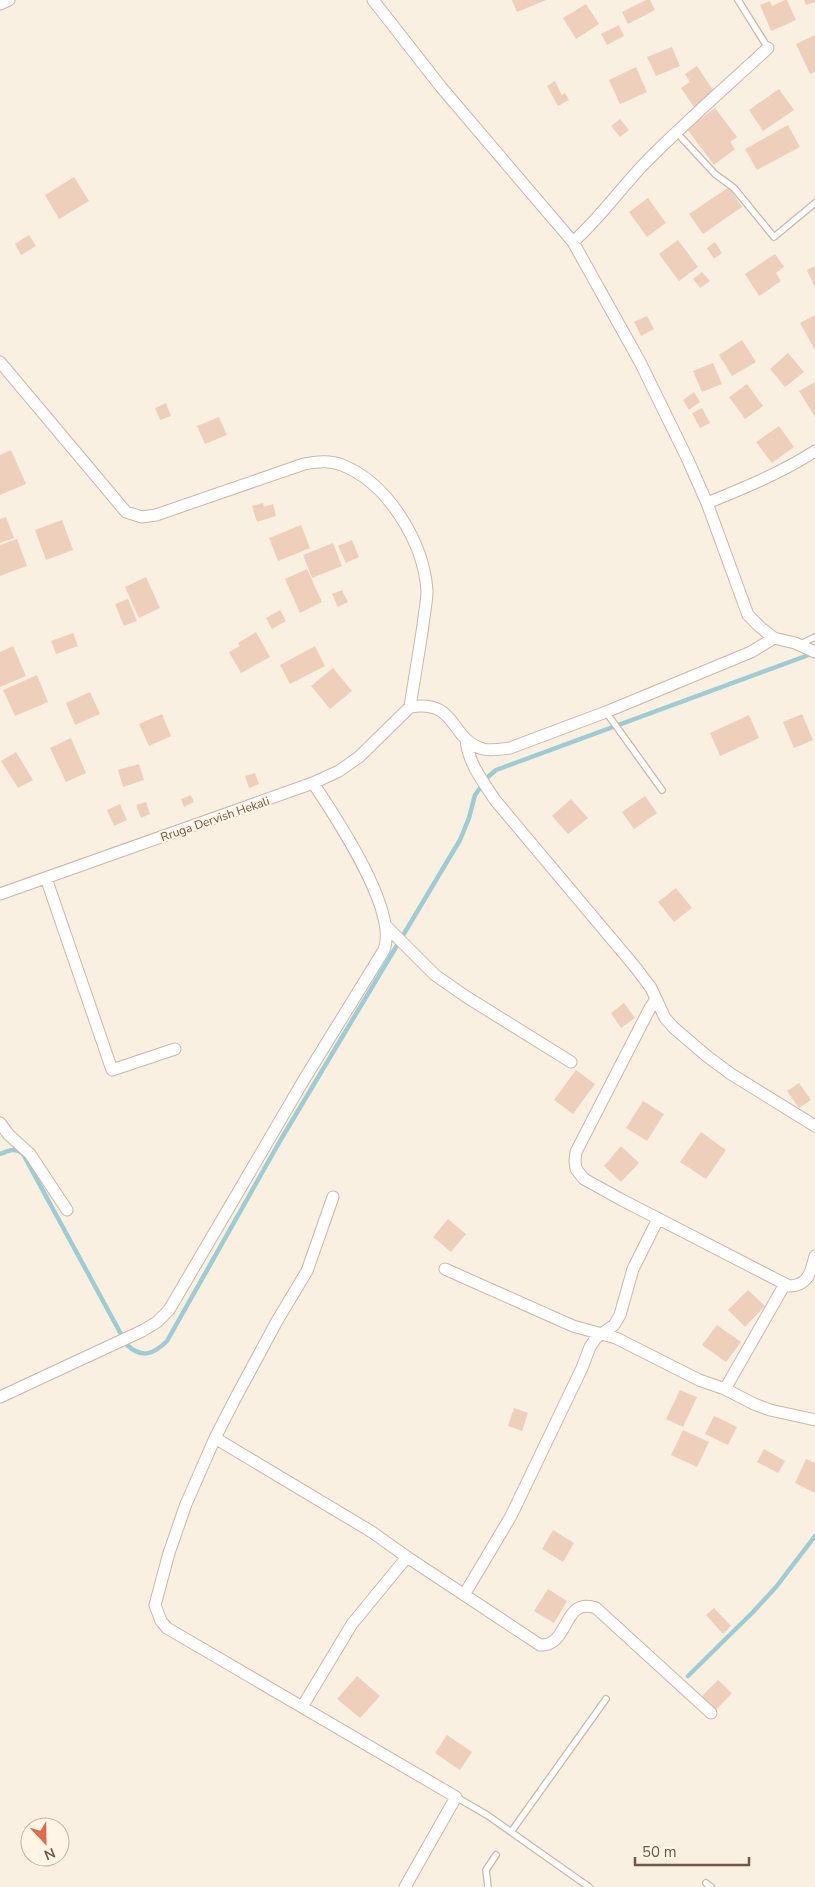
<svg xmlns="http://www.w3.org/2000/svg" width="815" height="1887" viewBox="0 0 815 1887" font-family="'Nunito Sans',sans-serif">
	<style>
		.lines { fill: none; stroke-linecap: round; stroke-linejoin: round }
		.stream { stroke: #9fccd3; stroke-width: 4.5 }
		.building { fill: #eecfbb }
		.service-casing { stroke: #cab8a9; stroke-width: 8 }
		.minor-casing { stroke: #cab8a9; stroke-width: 13 }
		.service { stroke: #fff; stroke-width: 5.5 }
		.minor { stroke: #fff; stroke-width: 11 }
		.labels { text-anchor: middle; stroke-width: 4; stroke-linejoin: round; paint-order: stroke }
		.street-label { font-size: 12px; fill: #70574a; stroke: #fef5e7 }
	</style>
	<rect width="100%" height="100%" fill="#faf0e1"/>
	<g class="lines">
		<path class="stream" d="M0 1154C9 1151 15 1147 23 1154L121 1334
			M127 1345C142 1359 154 1354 167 1341L280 1141 460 840 469 818 475 795 489 776 496 770 814 653
			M688 1676 753 1612 776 1587 815 1536"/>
	</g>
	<path class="building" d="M512 0H546L517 12Z
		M646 0H650L655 10 628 24 622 12Z
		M785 0H787L796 20 771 31 760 5 770 1 772 6Z
		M804 0H815V2L806 5Z
		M586 4 599 24 576 39 563 18Z
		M619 25 624 36 607 45 601 34Z
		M815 35V72L810 74 796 44Z
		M672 47 680 66 656 76 647 57Z
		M697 66 715 93 694 107 681 88 690 82 685 74Z
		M636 67 647 92 620 104 609 80Z
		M555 81 562 95 565 93 569 100 558 106 547 86Z
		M779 89 794 110 763 131 749 110Z
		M715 108 737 137 730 142 735 149 714 165 687 129Z
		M620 119 629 130 620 137 611 126Z
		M788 125 800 147 757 170 745 149Z
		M74 177 89 201 59 219 45 195Z
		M729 187 742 207 703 234 689 214Z
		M648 198 666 223 647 237 629 212Z
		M29 235 36 246 21 255 15 244Z
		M678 240 698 267 679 281 659 254Z
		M715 242 722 253 714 259 707 248Z
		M775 254 784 267 776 273 781 281 759 296 745 274Z
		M815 266V288L807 270Z
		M702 272 710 281 700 288 693 279Z
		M815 315V350L800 323Z
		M647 316 654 329 641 336 634 322Z
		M742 340 756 362 732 376 719 355Z
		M788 353 804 372 785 387 770 369Z
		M713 363 722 384 702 392 693 371Z
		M815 382V417L799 391Z
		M747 384 763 406 745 419 729 397Z
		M694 392 700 402 689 410 683 400Z
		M166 403 171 416 160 420 155 408Z
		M702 408 710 423 700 428 692 413Z
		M219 417 227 435 205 444 197 426Z
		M779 426 794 447 772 463 756 442Z
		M11 450 26 484 0 495V455Z
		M263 503 264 507 273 504 276 516 257 522 252 506Z
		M6 517 14 538 0 543V519Z
		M62 520 73 550 46 560 35 530Z
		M301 525 310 548 278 561 269 538Z
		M17 539 27 566 0 576V545Z
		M352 540 359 557 346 563 338 546Z
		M333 543 342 566 312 578 303 555Z
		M307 569 322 602 300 613 285 579Z
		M146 577 160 608 139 618 125 587Z
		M342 590 348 602 338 607 332 594Z
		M128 599 137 621 124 626 115 604Z
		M280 610 286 621 272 629 266 618Z
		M256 632 270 657 241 673 229 652 240 646 238 643Z
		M73 633 78 646 56 654 51 641Z
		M13 646 26 676 0 687V652Z
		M315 646 325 666 290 684 280 665Z
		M333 668 352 691 330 709 311 686Z
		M37 675 48 702 15 716 3 690Z
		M90 692 100 714 75 725 66 703Z
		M162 714 171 736 149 746 139 724Z
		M802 714 813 740 794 748 783 722Z
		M749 715 759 738 720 756 710 733Z
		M71 738 86 773 66 782 50 748Z
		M16 752 33 780 18 788 1 761Z
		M139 764 144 780 123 787 118 770Z
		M255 773 259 784 249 788 245 776Z
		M191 795 194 802 184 807 181 799Z
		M645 796 657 813 634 829 622 812Z
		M571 799 588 818 568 834 552 816Z
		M146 802 150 814 141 818 136 805Z
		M120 804 127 820 114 826 107 810Z
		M676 888 692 908 674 922 658 902Z
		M624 1003 635 1018 621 1028 611 1013Z
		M576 1070 595 1084 573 1114 554 1100Z
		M799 1083 811 1100 799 1108 787 1091Z
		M643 1101 664 1114 647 1141 626 1128Z
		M701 1132 726 1150 706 1179 680 1162Z
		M621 1146 639 1163 621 1182 604 1166Z
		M448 1219 466 1234 451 1252 433 1237Z
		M748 1290 765 1306 745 1327 728 1310Z
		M717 1325 741 1342 726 1362 702 1345Z
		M680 1390 697 1397 683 1427 666 1419Z
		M514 1408 528 1413 522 1431 508 1426Z
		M714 1416 737 1427 728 1445 705 1434Z
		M683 1430 709 1442 697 1467 671 1455Z
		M764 1449 785 1461 778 1473 757 1462Z
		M806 1459 815 1463V1493L795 1483Z
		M553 1530 574 1543 563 1562 542 1549Z
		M548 1589 567 1601 554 1623 534 1611Z
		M714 1608 731 1626 723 1634 706 1615Z
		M357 1676 380 1696 360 1718 337 1699Z
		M718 1680 732 1693 714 1712 700 1698Z
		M447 1735 472 1752 460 1770 435 1753Z"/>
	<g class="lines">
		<defs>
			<path id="service" d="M738 0 768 48
				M677 133 715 174 734 188 774 237 815 203
				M801 644 815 637
				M606 712 662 790
				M456 1797 487 1815 589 1887
				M511 1832 606 1699
				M706 1883 711 1887
				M488 1887 486 1870 496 1855"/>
			<path id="minor" d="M373 0 441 87 573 242 640 362 687 458 707 503 748 615 760 627 774 638 795 643 815 652
				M0 4 9 0
				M573 242C601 217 619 190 645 163 684 123 727 86 768 48
				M0 362 126 512 142 517 156 515 304 464C317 462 329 460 342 465 388 483 424 543 427 591 427 602 424 614 423 625 419 653 414 680 410 707
				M707 503C744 488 781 473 815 451
				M410 707C458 699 449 739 483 749 492 751 501 749 510 748L606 712 751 652 774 638
				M466 739C468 763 482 780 495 800L636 968 651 988 665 1018 674 1028 708 1057 731 1074 815 1126
				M46 878 112 1070 175 1049
				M0 894 313 783 339 771 359 757 410 707
				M386 926 435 975 465 996 571 1062
				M656 999 650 1008 576 1152 575 1161 576 1169 584 1179 622 1200 789 1286C808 1286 811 1272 815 1256
				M0 1123 9 1135 30 1154 67 1210
				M333 1197 307 1271 277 1321 235 1399 215 1438 186 1504 169 1553 155 1605 161 1621 167 1628 456 1797 405 1887
				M445 1269 573 1326 616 1338 699 1380 725 1389 754 1404 770 1410 815 1420
				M725 1389 785 1284
				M0 1397 142 1331 157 1322 169 1310 305 1078 384 950C399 911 335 816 313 783
				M215 1438 372 1532 407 1557 540 1645C570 1647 562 1596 596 1608L711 1713
				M464 1595 511 1516 582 1368 590 1347 596 1338 614 1325 620 1315 633 1269 658 1219
				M302 1707 352 1624 407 1557"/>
		</defs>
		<use href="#service" class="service-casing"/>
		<use href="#minor" class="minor-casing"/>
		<use href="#service" class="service"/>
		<use href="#minor" class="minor"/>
	</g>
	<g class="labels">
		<g class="street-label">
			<text transform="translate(215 819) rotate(-19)" y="4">Rruga Dervish Hekali</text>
		</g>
	</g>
	<g transform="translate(45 1842) rotate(158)"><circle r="24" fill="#fef5e7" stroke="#c5b6a8"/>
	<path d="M0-4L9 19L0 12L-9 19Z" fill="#dd6c4d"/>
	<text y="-8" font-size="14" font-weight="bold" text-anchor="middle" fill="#70574a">N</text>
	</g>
	<path d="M635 1857v8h114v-8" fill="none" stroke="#70574a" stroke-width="2.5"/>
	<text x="642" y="1857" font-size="15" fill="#70574a" stroke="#fef5e7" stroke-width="4" paint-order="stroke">50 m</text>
</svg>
